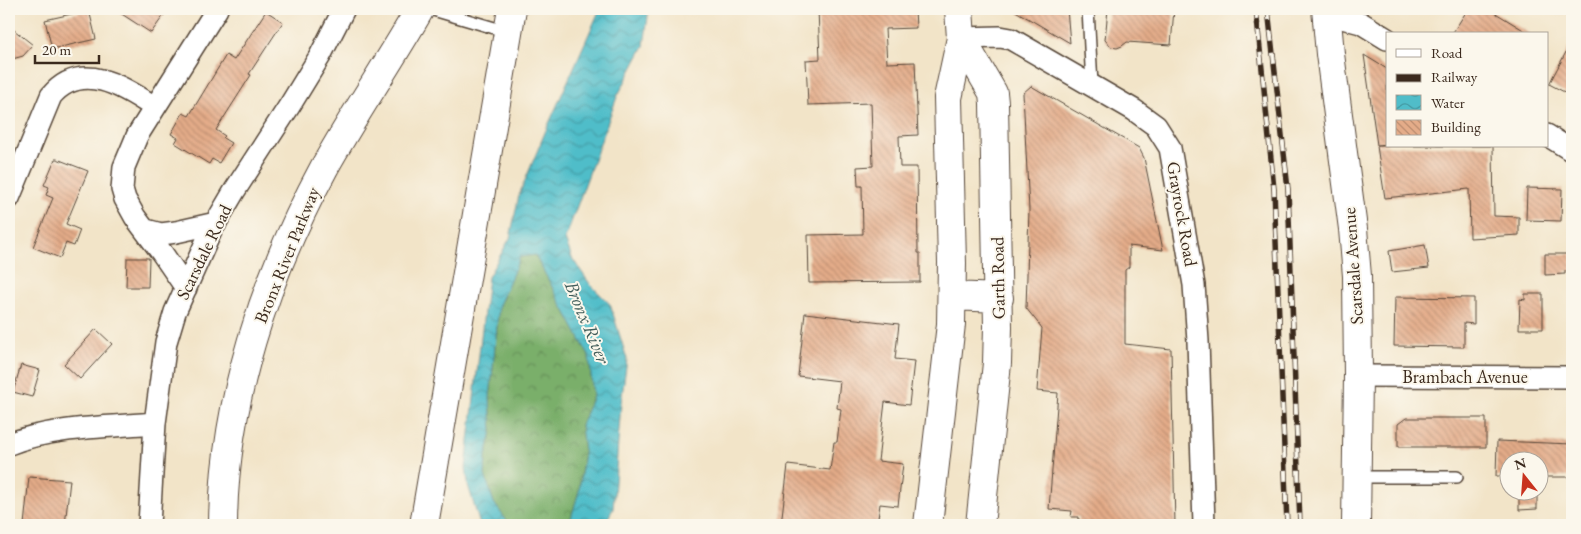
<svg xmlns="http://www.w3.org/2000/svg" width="1581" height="534" viewBox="0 0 1581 534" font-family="'EB Garamond',serif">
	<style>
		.forest { fill: url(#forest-crowns); stroke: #5a6c44 }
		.water { fill: url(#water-waves); stroke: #467474 }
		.building { fill: url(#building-back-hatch) }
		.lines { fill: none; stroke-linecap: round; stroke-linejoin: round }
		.lane-casing { stroke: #564638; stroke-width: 14 }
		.street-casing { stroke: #564638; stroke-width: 24 }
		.secondary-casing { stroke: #564638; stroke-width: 30 }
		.highway-casing { stroke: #564638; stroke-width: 30 }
		.lane { stroke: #fff; stroke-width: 11 }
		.street { stroke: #fff; stroke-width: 21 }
		.secondary { stroke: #fff; stroke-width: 28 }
		.highway { stroke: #fff; stroke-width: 28 }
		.rail-casing { stroke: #3b2a1e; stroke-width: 5.5 }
		.rail { stroke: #fbf7ec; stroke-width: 4; stroke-dasharray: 11; stroke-linecap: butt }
		.labels { text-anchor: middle; stroke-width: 4; stroke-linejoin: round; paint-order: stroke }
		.street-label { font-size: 18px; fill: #3b2a1e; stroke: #fbf7ec }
		.water-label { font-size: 19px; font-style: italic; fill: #425d5a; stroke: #fbf7ec }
	</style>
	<defs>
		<pattern id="forest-crowns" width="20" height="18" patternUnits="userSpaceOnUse" patternTransform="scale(1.25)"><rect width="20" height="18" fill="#7aaf6b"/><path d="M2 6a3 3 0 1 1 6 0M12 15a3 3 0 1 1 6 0" fill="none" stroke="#658f57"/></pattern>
		<pattern id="water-waves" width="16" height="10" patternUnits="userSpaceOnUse" patternTransform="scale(1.25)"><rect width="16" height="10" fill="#50bdc9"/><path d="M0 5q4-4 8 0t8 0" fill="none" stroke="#449aa3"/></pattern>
		<pattern id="building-back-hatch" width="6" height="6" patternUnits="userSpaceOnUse" patternTransform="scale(1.25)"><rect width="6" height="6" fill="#e4ac89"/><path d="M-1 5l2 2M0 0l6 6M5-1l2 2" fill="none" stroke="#ba8c6f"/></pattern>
	</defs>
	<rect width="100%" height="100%" fill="#fbf7ec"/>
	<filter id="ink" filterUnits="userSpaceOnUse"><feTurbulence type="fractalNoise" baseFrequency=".02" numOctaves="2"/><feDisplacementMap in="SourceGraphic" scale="10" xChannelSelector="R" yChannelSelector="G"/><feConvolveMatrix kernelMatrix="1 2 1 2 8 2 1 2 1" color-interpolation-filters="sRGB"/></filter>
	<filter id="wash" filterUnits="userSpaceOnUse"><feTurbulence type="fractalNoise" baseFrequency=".0096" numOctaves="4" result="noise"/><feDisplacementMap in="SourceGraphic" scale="20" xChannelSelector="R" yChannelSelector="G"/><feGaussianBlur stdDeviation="1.12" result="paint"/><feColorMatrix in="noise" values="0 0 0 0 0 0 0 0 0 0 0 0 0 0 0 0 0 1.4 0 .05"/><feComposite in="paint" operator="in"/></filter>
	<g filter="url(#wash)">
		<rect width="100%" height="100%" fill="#f2e4c8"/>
		<path class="forest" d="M535 255 589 356 593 396 581 425 584 451 579 491 569 525 509 524 494 503 485 476 486 456 492 431 490 398 499 305 520 257Z"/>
		<path class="water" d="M600 9H649L644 46 617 97 565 239 572 258 590 284 610 304 627 359 621 403 613 509 604 525H569L579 491 584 451 581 425 593 396 589 356 535 255 520 257 499 305 490 398 492 431 486 456 485 475 494 503 509 524 519 525H480L468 485 466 467 488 277 510 238 519 195 546 130Z"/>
		<g id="blocks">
			<path class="building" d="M114 9H154L164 15 151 33Z
				M818 9H915L916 28 885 29 887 63 915 62 918 135 899 136 900 167H917L918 253H920V282L809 283 808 235 863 234 862 186H858L857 167 873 166 871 103 808 105 806 60 820 59Z
				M1012 9H1067L1070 43Z
				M1108 9H1174L1171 45 1127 42 1122 46 1117 48 1111 47 1105 40Z
				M1468 9H1489L1530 34H1452Z
				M89 10 96 39 52 49 45 20Z
				M266 11 283 22 249 74 251 75 216 130 225 136 223 138 231 143 219 163 212 159 209 164 175 143 178 138 171 134 183 113 189 116 226 55 234 60Z
				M9 26 33 45 23 56 9 60Z
				M1572 41V96L1549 84Z
				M1364 55 1387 69V144L1377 145Z
				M1031 86 1139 148 1144 158 1163 250 1129 246V267L1125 270V344L1171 349 1175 525H1078L1079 517H1071L1072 511 1049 509 1058 393 1037 391 1042 328 1026 308 1029 210 1023 93Z
				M1377 146H1493L1494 216 1519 217V235L1470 238 1469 189 1385 198Z
				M55 159H57L88 171 66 224 80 230 74 246 66 243 60 258 33 247 53 198 46 195 49 187 44 185Z
				M1527 188 1562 189 1561 221 1526 220Z
				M1425 245 1429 268 1392 272 1389 251Z
				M1545 254H1572V271H1565V274L1545 275Z
				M127 258H149L148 287H126Z
				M1525 294H1543V329H1519L1520 299 1525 300Z
				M1395 297 1474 298V324L1464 323V347L1394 346Z
				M805 313 899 324 895 359 914 361 909 405 885 402 878 461 903 464 898 506 880 504 877 525H781L788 465 830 470 834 442H837L841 409 837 408 840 381 798 376Z
				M96 329 112 344 80 379 64 364Z
				M21 365 40 370 32 397 13 392Z
				M1406 418H1486V447H1398V424Z
				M1497 441 1572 444V477H1538V462H1508V476H1496Z
				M29 477 70 480 65 525H24Z
				M1519 492H1537V509L1519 510Z"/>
		</g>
	</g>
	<g filter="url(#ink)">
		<use href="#blocks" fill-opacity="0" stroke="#564638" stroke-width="1"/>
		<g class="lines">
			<defs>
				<path id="lane" d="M430 9 508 32
					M1088 9 1092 85
					M1357 477H1457"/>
				<path id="street" d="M1327 14 1361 23 1387 39
					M961 38 1000 37 1011 39 1134 110 1156 126 1170 148 1194 285 1198 341 1204 525
					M1547 135 1572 151
					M9 198 51 96C81 60 123 86 154 107
					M146 230 161 234 176 232 216 223
					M186 288 162 253 135 217 125 199 122 189 124 167 137 136 217 9
					M1358 376 1572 377
					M9 444C50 427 110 427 155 423
					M149 525 155 423 166 342 175 312 212 229 235 190 290 105 320 56 344 9"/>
				<path id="secondary" d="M1326 9 1330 54 1353 229 1357 276 1358 376 1356 525
					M961 38 993 93 994 103 998 327 997 363 980 525
					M952 296 999 298
					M928 525 951 324 952 263 948 98 961 38 959 9"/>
				<path id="highway" d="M223 525C224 401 265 277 324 168 354 114 389 63 420 9
					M424 525 512 9"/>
			</defs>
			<use href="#lane" class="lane-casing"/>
			<use href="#street" class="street-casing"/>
			<use href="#secondary" class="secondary-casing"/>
			<use href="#highway" class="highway-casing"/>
			<use href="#lane" class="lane"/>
			<use href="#street" class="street"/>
			<use href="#secondary" class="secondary"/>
			<use href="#highway" class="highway"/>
			<defs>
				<path id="rail" d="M1256 9 1274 189 1287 525
					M1268 9 1288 189 1300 525"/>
			</defs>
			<use href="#rail" class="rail-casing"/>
			<use href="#rail" class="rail"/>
		</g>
	</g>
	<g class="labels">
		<g class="street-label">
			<text transform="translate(1182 214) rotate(80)" y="6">Grayrock Road</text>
			<text transform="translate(204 252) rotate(-64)" y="6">Scarsdale Road</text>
			<text transform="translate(287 255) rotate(-68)" y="6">Bronx River Parkway</text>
			<text transform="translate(1353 266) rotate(-94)" y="6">Scarsdale Avenue</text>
			<text transform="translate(998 278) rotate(-91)" y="6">Garth Road</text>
			<text x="1465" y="383">Brambach Avenue</text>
		</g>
		<g class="water-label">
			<text transform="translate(588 322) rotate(67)" y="7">Bronx River</text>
		</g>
	</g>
	<rect width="1581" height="534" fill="none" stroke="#fbf7ec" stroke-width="30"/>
	<rect x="1386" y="32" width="162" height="115" fill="#fbf7ec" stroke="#aea59a"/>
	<rect x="1396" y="49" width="25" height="8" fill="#ffffff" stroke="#aea59a"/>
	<text x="1431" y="58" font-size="15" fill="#3b2a1e">Road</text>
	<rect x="1396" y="74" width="25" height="8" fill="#3b2a1e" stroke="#aea59a"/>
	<text x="1431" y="82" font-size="15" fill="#3b2a1e">Railway</text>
	<rect x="1396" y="95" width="25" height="15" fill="url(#water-waves)" stroke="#aea59a"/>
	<text x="1431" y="108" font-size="15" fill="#3b2a1e">Water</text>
	<rect x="1396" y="120" width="25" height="15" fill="url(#building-back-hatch)" stroke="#aea59a"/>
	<text x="1431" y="132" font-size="15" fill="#3b2a1e">Building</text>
	<g transform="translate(1524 476) rotate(343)"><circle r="24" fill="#fbf7ec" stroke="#aea59a"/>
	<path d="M0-4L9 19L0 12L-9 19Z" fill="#c8321e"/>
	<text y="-8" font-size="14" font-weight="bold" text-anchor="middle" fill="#3b2a1e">N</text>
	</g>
	<path d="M35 55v8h64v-8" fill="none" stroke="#3b2a1e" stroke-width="2.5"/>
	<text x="42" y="55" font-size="15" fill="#3b2a1e" stroke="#fbf7ec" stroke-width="4" paint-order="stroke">20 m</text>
</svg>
